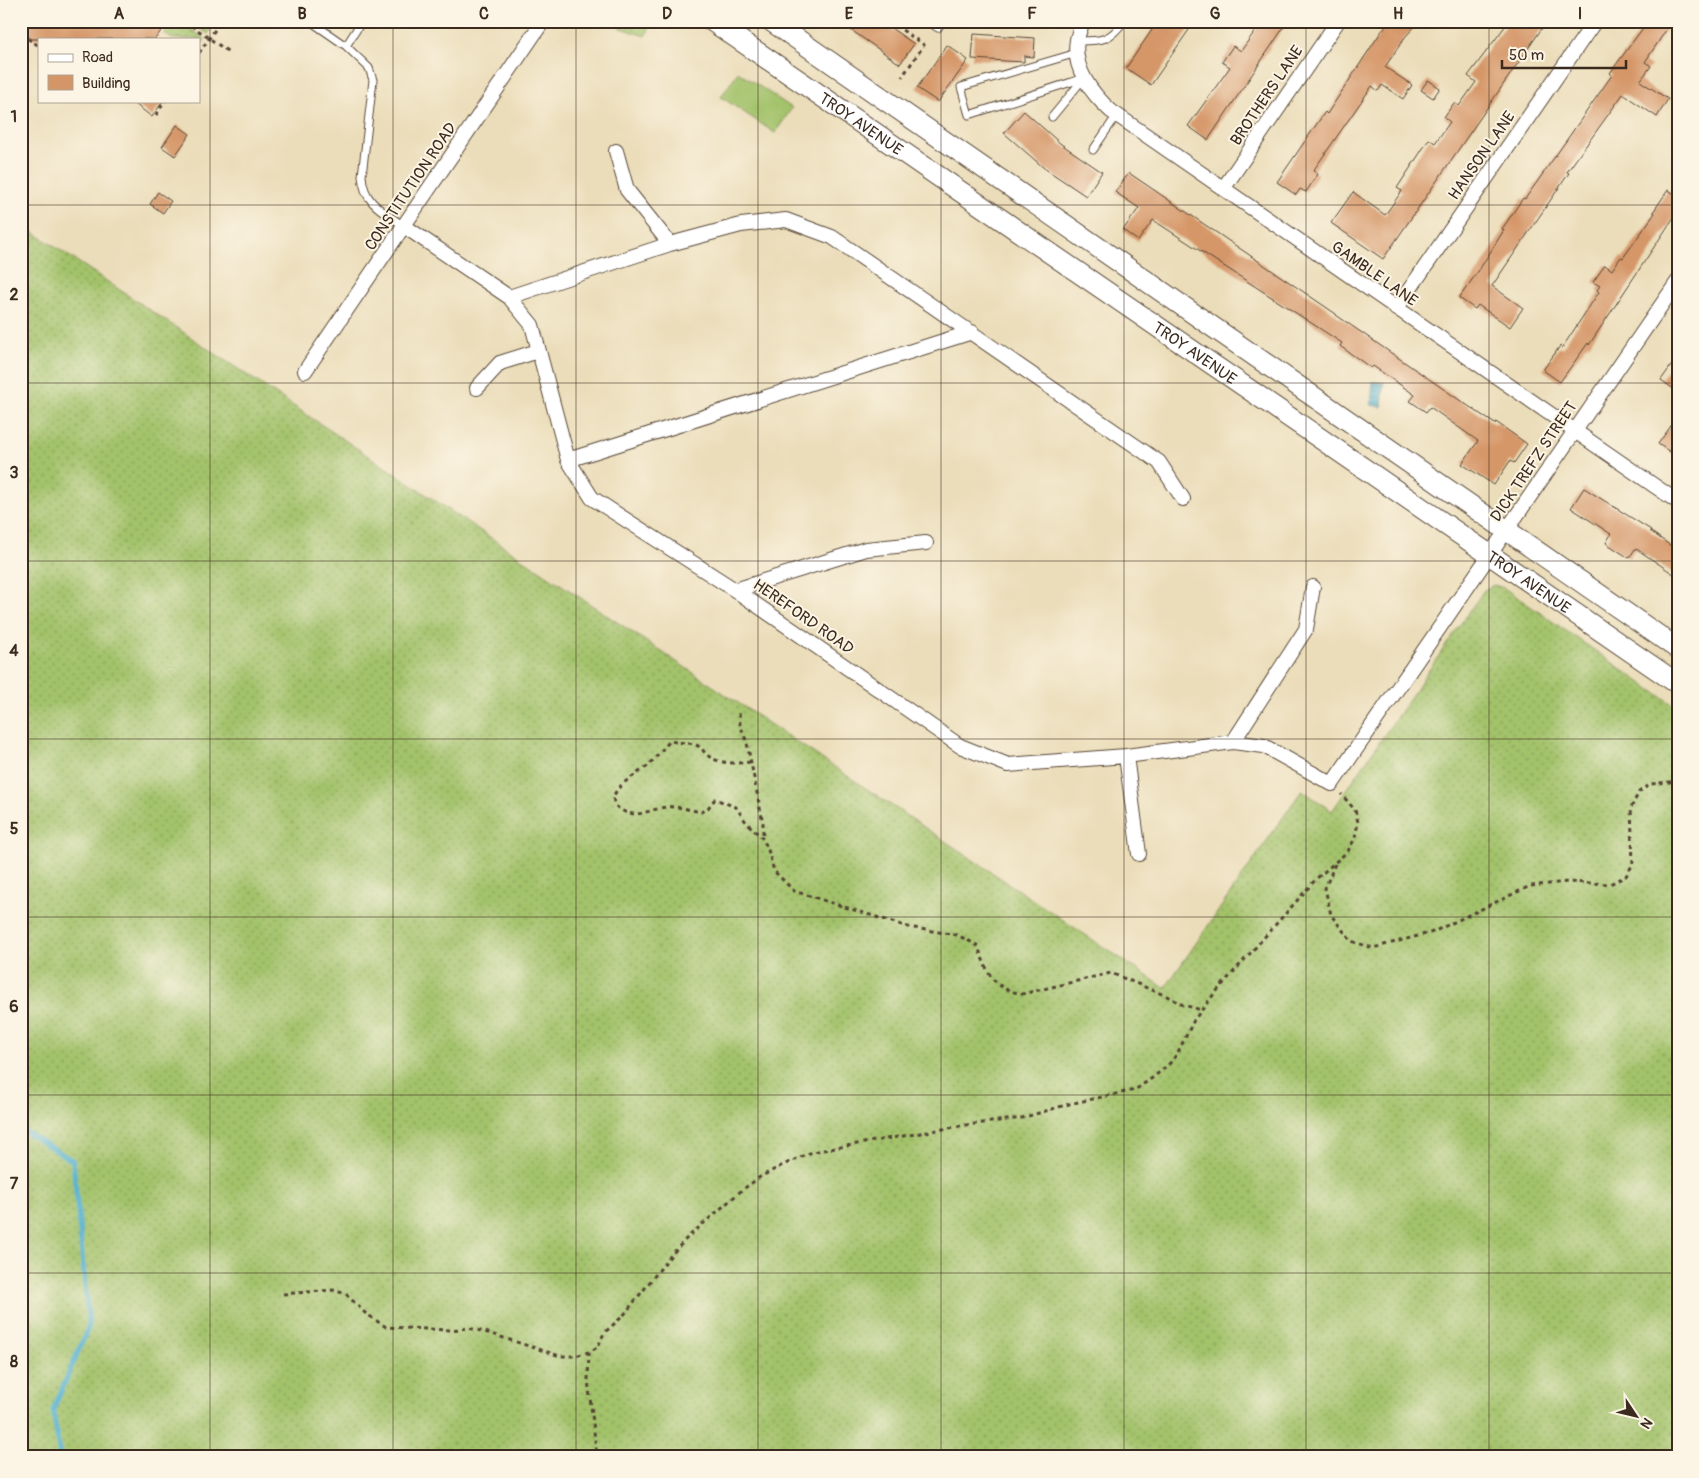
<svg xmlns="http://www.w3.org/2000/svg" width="1699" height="1478" viewBox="0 0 1699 1478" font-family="Pangolin,sans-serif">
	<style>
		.grass { fill: url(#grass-dots); stroke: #6f7644 }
		.park { fill: url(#park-crowns); stroke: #6f7644 }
		.pitch { fill: #a3c26b; stroke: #6f7644 }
		.water { fill: url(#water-rules); stroke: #466d76 }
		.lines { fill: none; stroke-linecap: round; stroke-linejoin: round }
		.stream { stroke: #51b0cf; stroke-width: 5 }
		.building { fill: #d59667 }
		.lane-casing { stroke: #554535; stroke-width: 9 }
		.street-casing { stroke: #554535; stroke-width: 16 }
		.secondary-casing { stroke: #554535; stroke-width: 22 }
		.path { stroke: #554535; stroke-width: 3; stroke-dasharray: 4 4; stroke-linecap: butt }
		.lane { stroke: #fff; stroke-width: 7 }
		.street { stroke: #fff; stroke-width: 14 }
		.secondary { stroke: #fff; stroke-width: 20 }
		.grid { fill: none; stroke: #3b2a1e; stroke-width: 1; stroke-opacity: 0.55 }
		.labels { text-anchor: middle; stroke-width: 4; stroke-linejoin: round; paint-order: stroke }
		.street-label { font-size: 16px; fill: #3b2a1e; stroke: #fcf5e5 }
		.neatline { fill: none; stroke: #3b2a1e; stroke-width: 2 }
		.grid-label { font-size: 16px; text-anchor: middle; font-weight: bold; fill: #3b2a1e }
	</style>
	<defs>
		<pattern id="grass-dots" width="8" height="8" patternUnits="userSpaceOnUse" patternTransform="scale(1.25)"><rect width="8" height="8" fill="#a3c26b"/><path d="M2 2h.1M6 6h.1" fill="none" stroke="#869e57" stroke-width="1.8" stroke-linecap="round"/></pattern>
		<pattern id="park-crowns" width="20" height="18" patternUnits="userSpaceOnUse" patternTransform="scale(1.25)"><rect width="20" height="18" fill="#a3c26b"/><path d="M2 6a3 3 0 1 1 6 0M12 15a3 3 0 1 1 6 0" fill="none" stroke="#869e57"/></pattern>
		<pattern id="water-rules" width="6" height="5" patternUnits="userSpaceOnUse" patternTransform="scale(1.25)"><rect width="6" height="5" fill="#51b0cf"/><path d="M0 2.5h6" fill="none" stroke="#448fa7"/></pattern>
	</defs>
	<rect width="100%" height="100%" fill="#fcf5e5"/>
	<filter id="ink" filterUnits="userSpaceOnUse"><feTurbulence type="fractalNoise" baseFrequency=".02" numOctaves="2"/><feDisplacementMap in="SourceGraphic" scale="10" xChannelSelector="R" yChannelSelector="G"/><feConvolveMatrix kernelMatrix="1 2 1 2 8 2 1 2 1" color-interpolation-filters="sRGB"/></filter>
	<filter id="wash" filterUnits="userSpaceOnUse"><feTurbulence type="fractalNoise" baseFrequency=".0096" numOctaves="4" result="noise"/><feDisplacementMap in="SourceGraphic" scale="20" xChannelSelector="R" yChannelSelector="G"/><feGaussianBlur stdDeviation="1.12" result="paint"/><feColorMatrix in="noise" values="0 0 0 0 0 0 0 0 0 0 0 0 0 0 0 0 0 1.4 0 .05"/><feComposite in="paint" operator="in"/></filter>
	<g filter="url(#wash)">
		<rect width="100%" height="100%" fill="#ebddb9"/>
		<path class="grass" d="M172 21H179L205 39 199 48V39H172L164 33Z
			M189 21H217L208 34Z
			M21 224 1165 988 1302 790 1332 811 1484 590 1494 585 1504 588 1678 708V1457H21Z"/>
		<path class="park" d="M621 21H654L645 36 618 27Z"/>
		<path class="pitch" d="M738 72 792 108 775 133 721 97Z"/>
		<path class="water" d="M1373 382 1384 383 1382 407 1371 405Z"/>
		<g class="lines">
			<path class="stream" d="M21 1129 73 1161 89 1326 53 1410 60 1457"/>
		</g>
		<g id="blocks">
			<path class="building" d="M21 21H168L155 39H32L21 32Z
				M838 21H881L914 44 900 64Z
				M1158 21H1195L1151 85 1126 68Z
				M1262 21H1288L1208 140 1188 126 1230 67 1222 62 1233 46 1241 51Z
				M1390 21H1420L1405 37 1385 67 1412 85 1403 99 1382 85 1378 91 1372 86 1313 171 1318 174 1306 192 1300 189 1296 195 1277 182 1325 112 1327 114 1381 32Z
				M1509 21H1547L1383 259 1331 223 1353 192 1385 215 1402 191 1397 188 1422 150 1429 139 1435 143 1450 122 1444 117 1454 103 1459 106 1476 82 1468 76Z
				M1648 21H1672L1645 62 1651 66 1640 81 1668 99 1657 117 1623 94 1567 172 1569 173 1492 286 1523 308 1510 327 1478 305 1475 309 1459 298 1479 270 1504 230 1502 229 1523 198 1525 199 1561 148 1612 75 1610 73Z
				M974 34 1035 38 1034 57 1024 56V62L972 59Z
				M947 45 968 60 938 102 917 88Z
				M1428 80 1440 88 1433 98 1421 90Z
				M131 101H163L152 117Z
				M1024 111 1061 144 1102 172 1086 196 1044 168 1004 133Z
				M177 125 190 134 175 156 162 147Z
				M1129 173 1336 314V315L1458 399 1495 424 1496 422 1527 444 1514 463 1510 461 1494 485 1462 464 1478 441 1430 407 1426 412 1410 401 1415 395 1373 366 1371 368 1340 346 1342 343 1153 220 1138 241 1123 230 1139 208 1115 192Z
				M1668 190 1678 196V211L1589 345 1588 343 1560 382 1543 370 1560 346 1562 348 1599 292 1597 290 1600 286 1593 282 1605 265 1612 270 1621 257 1623 258 1655 213 1653 212Z
				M158 192 171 201 163 213 150 204Z
				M1678 356V392L1661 380Z
				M1678 416V457L1658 444Z
				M1584 488 1651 530 1650 531 1678 551V577L1638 550 1635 549 1629 558 1606 543 1611 534 1571 508Z"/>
		</g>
	</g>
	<g filter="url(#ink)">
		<use href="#blocks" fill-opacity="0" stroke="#554535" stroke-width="1"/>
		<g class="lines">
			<defs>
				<path id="lane" d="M310 21 346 46
					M362 21 346 46 369 68 373 80 362 176C364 204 383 211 404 226
					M927 21 938 28 943 21
					M1076 41C1100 41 1109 42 1124 21
					M1077 53 961 87 969 115 1084 78
					M1052 117 1084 78
					M1093 150 1117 115"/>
				<path id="street" d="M1083 21C1081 27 1078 34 1077 40 1072 68 1092 94 1111 111L1678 502
					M616 151 627 190 670 244
					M1223 189 1338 21
					M404 226 509 297 532 325 568 460 592 498 735 590 960 746 1008 765 1126 756 1233 742 1264 746 1332 784 1678 281
					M509 297 670 244 741 225 786 220 832 237 1159 462 1183 499
					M1396 309 1595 21
					M305 371 543 21
					M477 388 500 363 538 351
					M568 460 972 332
					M735 590 866 549 926 543
					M1233 742 1306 629 1313 587
					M1126 756 1139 854"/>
				<g id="secondary">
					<path id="s1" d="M712 21 1678 684"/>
					<path d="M771 21 1678 649"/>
				</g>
			</defs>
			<use href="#lane" class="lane-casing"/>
			<use href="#street" class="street-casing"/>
			<use href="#secondary" class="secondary-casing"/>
			<path class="path" d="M185 21 230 53
				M889 21 924 45 902 77
				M21 34 39 46
				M199 53 221 21
				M156 115 165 101
				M739 713 740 724 747 743 763 823V838
				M750 762C737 764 718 764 707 755 703 752 703 748 698 746 691 742 679 743 670 741 663 748 657 756 650 764 641 773 600 791 618 808 623 812 630 814 636 814 647 813 656 808 667 807 678 806 690 810 701 812L708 808 715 799 736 807 746 822 763 839 768 850 774 871 794 891 908 927 957 935 977 945C989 973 989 987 1022 994L1111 973 1169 997 1183 1005 1202 1010
				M1335 864 1325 888 1331 915 1351 941 1373 948 1433 932 1530 886 1567 882 1610 884 1626 876 1633 864 1631 808 1639 792 1651 784 1678 781
				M283 1294 333 1290 346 1294 365 1313 386 1327 450 1330 469 1328 488 1333 560 1356H575L589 1352 598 1347 604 1333 623 1316 671 1255 688 1237 742 1190 760 1177 781 1166 812 1152 966 1125 1022 1118 1069 1104 1135 1090 1155 1076 1170 1063 1177 1054 1194 1020 1214 994 1317 878 1348 851 1355 838 1358 822 1355 810 1341 794
				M589 1352 588 1380 597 1457"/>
			<use href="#lane" class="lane"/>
			<use href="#street" class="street"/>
			<use href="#secondary" class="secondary"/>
		</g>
	</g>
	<path class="grid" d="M210 21V1457M393 21V1457M576 21V1457M758 21V1457M941 21V1457M1124 21V1457M1306 21V1457M1489 21V1457M21 205H1678M21 383H1678M21 561H1678M21 739H1678M21 917H1678M21 1095H1678M21 1273H1678"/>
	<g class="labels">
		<g class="street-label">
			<text transform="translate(1266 95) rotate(-56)" y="6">BROTHERS LANE</text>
			<text dy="6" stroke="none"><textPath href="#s1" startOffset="181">TROY AVENUE</textPath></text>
			<text transform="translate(1481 155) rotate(-55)" y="6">HANSON LANE</text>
			<text transform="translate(410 186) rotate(-56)" y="6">CONSTITUTION ROAD</text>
			<text transform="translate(1375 273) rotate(35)" y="6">GAMBLE LANE</text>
			<text dy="6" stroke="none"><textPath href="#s1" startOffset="586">TROY AVENUE</textPath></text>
			<text transform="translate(1533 461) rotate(-56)" y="6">DICK TREFZ STREET</text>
			<text dy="6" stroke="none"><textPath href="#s1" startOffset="991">TROY AVENUE</textPath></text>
			<text transform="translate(804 616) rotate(35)" y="6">HEREFORD ROAD</text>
		</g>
	</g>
	<rect width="1699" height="1478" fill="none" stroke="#fcf5e5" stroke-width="55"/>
	<rect x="38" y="38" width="162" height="65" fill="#fcf5e5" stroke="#afa495"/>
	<rect x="48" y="54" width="25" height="8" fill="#ffffff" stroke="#afa495"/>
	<text x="82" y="62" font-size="15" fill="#3b2a1e">Road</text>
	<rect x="48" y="75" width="25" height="15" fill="#d59667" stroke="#afa495"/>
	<text x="82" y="88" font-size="15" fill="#3b2a1e">Building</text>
	<g transform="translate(1636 1416) rotate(125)" stroke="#fcf5e5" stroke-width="4" paint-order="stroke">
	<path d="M0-4L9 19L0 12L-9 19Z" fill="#3b2a1e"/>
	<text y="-8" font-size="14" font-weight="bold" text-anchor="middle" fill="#3b2a1e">N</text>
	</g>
	<path d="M1502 60v8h124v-8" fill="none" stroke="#3b2a1e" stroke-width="2.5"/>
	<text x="1509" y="60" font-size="15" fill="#3b2a1e" stroke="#fcf5e5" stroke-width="4" paint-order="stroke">50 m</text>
	<rect x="28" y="28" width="1644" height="1422" class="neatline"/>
	<g class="grid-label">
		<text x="119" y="19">A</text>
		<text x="302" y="19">B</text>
		<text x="484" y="19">C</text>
		<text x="667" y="19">D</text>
		<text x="849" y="19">E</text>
		<text x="1032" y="19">F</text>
		<text x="1215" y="19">G</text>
		<text x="1398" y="19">H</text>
		<text x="1580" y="19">I</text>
		<text x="14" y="122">1</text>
		<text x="14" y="300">2</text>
		<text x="14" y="478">3</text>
		<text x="14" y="656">4</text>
		<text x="14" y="834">5</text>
		<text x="14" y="1012">6</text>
		<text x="14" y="1189">7</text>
		<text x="14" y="1367">8</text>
	</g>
</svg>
